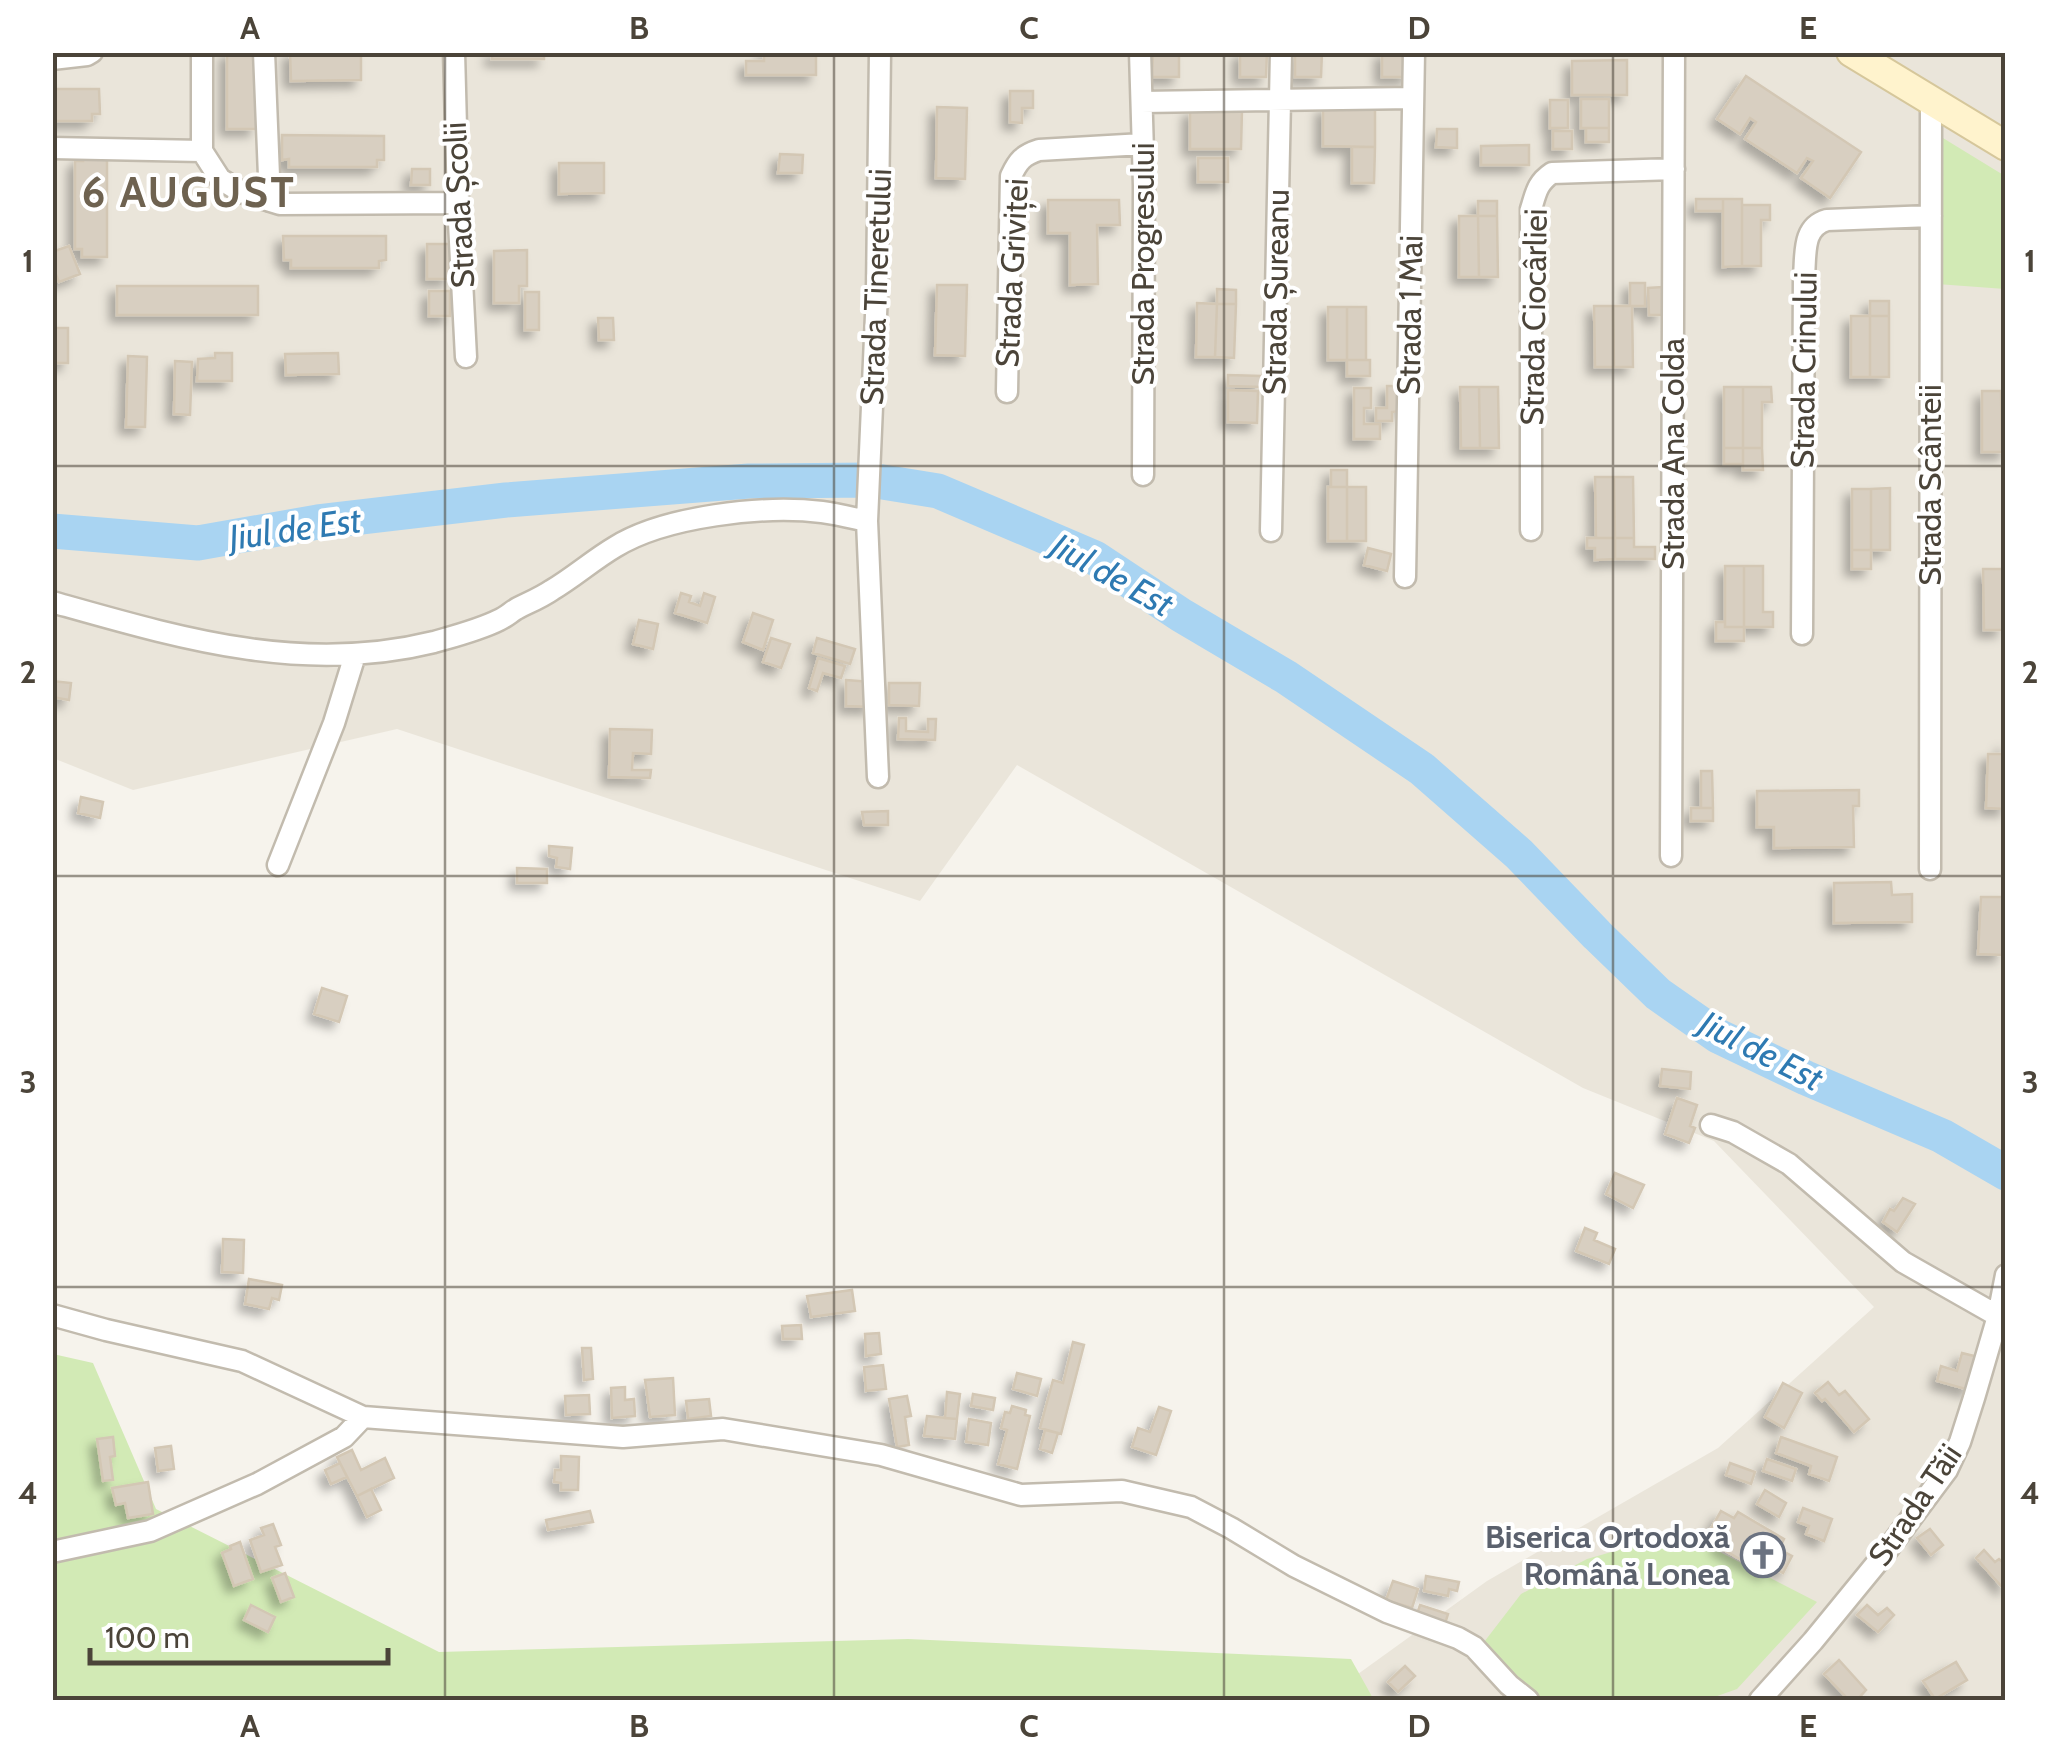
<svg xmlns="http://www.w3.org/2000/svg" width="2058" height="1753" viewBox="0 0 2058 1753" font-family="Cabin,sans-serif">
	<style>
		.residential { fill: #eae5da }
		.green { fill: #d2eab5 }
		.lines { fill: none; stroke-linecap: round; stroke-linejoin: round }
		.river { stroke: #a9d4f2; stroke-width: 35 }
		.building { fill: #d8cfc1; stroke: #d3c7b4; stroke-width: 2.5; filter: url(#shadow) }
		.minor-casing { stroke: #c2bbae; stroke-width: 25 }
		.secondary-casing { stroke: #d6c79b; stroke-width: 32 }
		.minor { stroke: #fff; stroke-width: 20 }
		.secondary { stroke: #fff3cd; stroke-width: 28 }
		.grid { fill: none; stroke: #4b4439; stroke-width: 2.5; stroke-opacity: 0.55 }
		.labels { text-anchor: middle; stroke-width: 8; stroke-linejoin: round; paint-order: stroke }
		.street-label { font-size: 32px; fill: #4b4439; stroke: #fff }
		.worship-label { font-size: 32px; font-weight: bold; fill: #5b616d; stroke: #fff; text-anchor: end }
		.water-label { font-size: 35px; font-style: italic; fill: #2e7ab2; stroke: #fff }
		.district-label { font-size: 42px; font-weight: bold; letter-spacing: 2.5px; fill: #6e6250; stroke: #fff }
		.neatline { fill: none; stroke: #4b4439; stroke-width: 4 }
		.grid-label { font-size: 32px; text-anchor: middle; font-weight: bold; fill: #4b4439 }
	</style>
	<defs>
		<filter id="shadow"><feDropShadow dx="-7" dy="7" stdDeviation="5" flood-color="#0004"/></filter>
	</defs>
	<rect width="100%" height="100%" fill="#f6f3ec"/>
	<path class="residential" d="M52 53H2005V1700H1374L1358 1674 1487 1581 1718 1448 1874 1307 1714 1141 1583 1088 1017 765 920 901 397 729 133 790 53 758Z"/>
	<path class="green" d="M1938 135 2005 176V289L1937 284Z
		M53 1354 93 1363 156 1509 439 1652 908 1639 1351 1659 1374 1700H53Z
		M1681 1532 1817 1602 1737 1689 1706 1700H1539L1503 1672 1481 1646 1521 1594 1587 1559Z"/>
	<g class="lines">
		<path class="river" d="M52 531 198 543 318 522 506 500 749 481 870 480 938 491 1095 558 1181 615 1286 677 1422 769 1519 854 1597 935 1658 994 1718 1036 1806 1078 1942 1136 2006 1173"/>
	</g>
	<path class="building" d="M227 52H257L256 129H227Z
		M290 52H361V80L291 81Z
		M492 52H544V59H492Z
		M764 52H816V75H746V61H764Z
		M1153 52H1179V77H1152Z
		M1240 52H1267L1266 77H1240Z
		M1295 52H1322L1321 77H1295Z
		M1382 52H1409V77H1382Z
		M1627 60V95H1572V61Z
		M1746 76 1861 152 1830 198 1801 178 1813 161 1807 158 1797 173 1745 139 1756 122 1750 118 1740 134 1717 119Z
		M52 89H99L100 114H92V121H52Z
		M1010 91H1033V108H1022V123L1010 122Z
		M1581 99H1609V128H1581Z
		M1550 100H1568V128H1550Z
		M937 107 967 108 965 179 936 178Z
		M1323 107 1375 108V147L1323 146Z
		M1190 110H1242L1241 149H1190Z
		M1586 128H1609V142H1586Z
		M1437 129H1457V148L1436 147Z
		M1553 131H1572V149H1553Z
		M282 135 384 136V160H377V167H289V159L282 160Z
		M1529 145V165H1481V146Z
		M1352 147H1375L1374 183H1352Z
		M83 154H107V257H82V249H75V161H83Z
		M780 154 803 155 802 173H778Z
		M1198 158H1228V182H1198Z
		M559 163H604V193L559 194Z
		M412 169H430V185H411Z
		M1696 199H1723V211H1696Z
		M1723 199H1742V266L1723 267Z
		M1048 200H1119L1120 225H1097L1098 284 1070 285V233H1048Z
		M1478 201H1497V216H1478Z
		M1742 205H1770V220H1761V266H1742Z
		M1459 216H1478L1479 277H1459Z
		M1478 216H1497L1498 277H1479Z
		M283 236H386V260L379 261V268H291V260H284Z
		M427 244H450V279H427Z
		M69 246 80 274 59 282 52 265V252Z
		M527 250V286H519V303H494V251Z
		M1630 283H1645V306H1630Z
		M937 285H967L965 356 935 355Z
		M117 286H258V315H117Z
		M1662 287V315H1649L1648 288Z
		M1217 289 1236 290V304H1217Z
		M429 291H450V316H429Z
		M525 292H539V330H525Z
		M1870 301H1889V316H1870Z
		M1197 303 1217 304 1215 357H1196Z
		M1217 304H1236L1234 358 1215 357Z
		M1594 306H1613L1614 367H1595Z
		M1613 306H1632L1633 367H1614Z
		M1328 307H1347V360H1328Z
		M1347 307H1366V360H1347Z
		M1851 316H1870V377H1851Z
		M1870 316H1889V377H1870Z
		M598 318H613L614 340H599Z
		M52 328H68V363H52Z
		M215 353H232V381H197L198 359 215 358Z
		M338 353 339 374 286 375 285 354Z
		M128 356 147 357 145 427H126Z
		M1347 360H1370V376H1347Z
		M175 361 192 362 190 415 174 414Z
		M1228 375 1262 376V387L1228 386Z
		M1387 386H1400V411L1392 412V421H1376V408H1387Z
		M1460 387H1479L1480 448H1461Z
		M1479 387H1498L1499 448H1480Z
		M1724 387H1743V448H1724Z
		M1743 387H1771L1772 402H1762V448H1743Z
		M1354 388H1371V408H1364V424H1380V439H1354Z
		M1228 390 1258 391 1257 423 1228 422Z
		M1982 391H2001L2002 452H1982Z
		M2001 391H2006V452H2002Z
		M1724 448H1743V464H1724Z
		M1743 448H1762L1763 470H1743Z
		M1331 470H1347V487H1331Z
		M1595 477H1614L1615 538H1596Z
		M1614 477H1633L1634 538H1615Z
		M1328 487H1347V541H1328Z
		M1347 487H1366V541H1347Z
		M1890 488V550H1871V489Z
		M1852 489H1871V550H1852Z
		M1587 538H1615V559L1595 560V548H1587Z
		M1615 538H1634V547H1655V559H1615Z
		M1368 548 1391 554 1387 571 1364 565Z
		M1852 550H1871V569H1852Z
		M1725 566H1744V627H1725Z
		M1744 566H1763V612H1773V627H1744Z
		M1983 569H2003V630H1984Z
		M681 593 691 596 689 602 700 606 704 593 715 597 707 623 675 613Z
		M753 613 773 620 763 650 743 642Z
		M639 620 658 624 653 649 633 644Z
		M1716 622H1725V627H1744V641H1716Z
		M771 638 790 644 781 668 763 662Z
		M817 638 855 649 850 664 813 653Z
		M818 658 845 666 841 678 823 673 817 691 809 688Z
		M846 680 871 682 872 707 846 706Z
		M52 681 71 683 69 700 52 697Z
		M889 683H920L919 706 889 705Z
		M899 718H906V731L928 732V719H936L935 740 898 739Z
		M610 729 652 730 651 754 633 753 632 770H651L650 778 609 777Z
		M2003 743H2006V809L1986 808 1988 754H2003Z
		M1701 771H1712L1713 808H1701Z
		M1859 790V806H1853L1854 847 1774 848V827H1757V791Z
		M81 797 103 802 100 818 78 813Z
		M1691 808H1713V821H1691Z
		M888 811V825H864L862 812Z
		M549 846 572 848 570 869 556 867 557 858 549 856Z
		M517 868 547 869V883H517Z
		M1891 882 1892 895 1912 894V922L1834 923V883Z
		M1981 897H2006V937H2003L2002 955 1978 954Z
		M322 988 347 996 339 1022 314 1014Z
		M1662 1069 1691 1072 1690 1089 1660 1086Z
		M1677 1098 1697 1105 1690 1126 1695 1128 1689 1143 1665 1134Z
		M1615 1173 1644 1185 1633 1208 1606 1194Z
		M1903 1198 1915 1204 1897 1232 1883 1222 1890 1209 1894 1211Z
		M1585 1228 1597 1233 1594 1240 1615 1249 1609 1264 1576 1251Z
		M223 1239 244 1240 243 1273 222 1272Z
		M249 1279 282 1285 279 1300 272 1298 269 1309 245 1304Z
		M852 1290 855 1311 811 1317 807 1296Z
		M801 1325 802 1339H783L782 1326Z
		M879 1333 881 1354 866 1356 865 1334Z
		M1073 1342 1084 1345 1061 1434 1040 1428 1053 1380 1063 1383Z
		M582 1348H591L593 1379 584 1380Z
		M1962 1353 1978 1357 1969 1390 1937 1381 1941 1366 1957 1371Z
		M883 1365 886 1389 866 1391 864 1367Z
		M1017 1373 1041 1379 1037 1396 1013 1389Z
		M673 1378 675 1415 650 1417 645 1380Z
		M1828 1382 1839 1395 1845 1391 1869 1419 1854 1432 1825 1399 1822 1401 1815 1393Z
		M1783 1383 1802 1393 1784 1428 1765 1417Z
		M625 1387V1400L634 1399 635 1416 612 1418 611 1388Z
		M947 1392 960 1394 957 1419 945 1418Z
		M973 1394 995 1398 993 1410 971 1406Z
		M589 1395 590 1414 566 1415 565 1396Z
		M907 1396 911 1416 905 1417 909 1445 897 1447 889 1399Z
		M709 1399 711 1416 688 1419 686 1401Z
		M1012 1406 1026 1410 1025 1415 1030 1416 1017 1469 998 1464 1007 1430 1001 1428 1005 1412 1010 1413Z
		M1159 1407 1171 1411 1156 1455 1132 1447 1138 1428 1150 1432Z
		M927 1416 957 1419 955 1439 924 1436Z
		M969 1419 991 1423 988 1445 966 1442Z
		M1045 1430 1058 1433 1052 1453 1040 1449Z
		M113 1437 115 1456 110 1457 113 1480 103 1481 97 1439Z
		M1781 1437 1837 1457 1829 1481 1809 1474 1811 1466 1776 1453Z
		M171 1446 174 1469 158 1471 155 1448Z
		M352 1450 361 1470 385 1458 394 1478 357 1496 337 1457Z
		M561 1456 579 1457 578 1490H561V1483L554 1482 555 1470H561Z
		M1767 1459 1796 1469 1792 1481 1763 1471Z
		M340 1463 347 1477 331 1484 325 1470Z
		M1730 1463 1755 1472 1751 1484 1726 1475Z
		M148 1482 153 1514 128 1518 125 1503 116 1505 112 1488Z
		M371 1489 381 1510 367 1517 357 1496Z
		M1765 1490 1786 1503 1779 1517 1757 1504Z
		M1803 1508 1832 1519 1824 1541 1806 1534 1809 1526 1798 1522Z
		M590 1511 593 1522 548 1530 546 1520Z
		M1721 1511 1734 1518 1738 1512 1784 1539 1779 1549 1792 1556 1783 1573 1770 1566 1766 1574 1717 1546 1722 1538 1710 1530Z
		M273 1524 281 1545 275 1547 282 1565 261 1572 250 1540 264 1535 261 1528Z
		M1930 1529 1943 1545 1931 1555 1917 1538Z
		M240 1542 253 1579 234 1586 222 1553 231 1549 230 1546Z
		M1984 1550 1995 1562 1999 1559 2006 1565 2003 1573 2006 1575V1586L2003 1588 1976 1558Z
		M285 1573 294 1597 281 1602 272 1578Z
		M1426 1576 1459 1582 1457 1591 1449 1589 1448 1596 1424 1591Z
		M1393 1581 1418 1589 1412 1608 1386 1600Z
		M251 1605 275 1617 268 1632 244 1620Z
		M1420 1605 1448 1614 1444 1627 1416 1617Z
		M1867 1605 1878 1615 1887 1608 1894 1615 1878 1632 1857 1615Z
		M1839 1660 1866 1690 1858 1699 1859 1700H1849L1824 1674Z
		M1956 1662 1967 1680 1935 1699 1923 1681Z
		M1405 1666 1415 1676 1398 1692 1388 1682Z"/>
	<g class="lines">
		<defs>
			<path id="minor" d="M202 52V151L220 179 241 192 280 204 458 203
				M264 52 270 201
				M454 52 458 203 466 357
				M1140 52 1144 186 1143 475
				M52 59 87 55 92 52
				M1142 102 1413 98
				M52 148 202 151
				M1007 392 1011 176C1018 161 1023 155 1039 150L1143 144
				M1531 530V209C1536 193 1537 183 1552 173L1674 169
				M1271 531 1281 52
				M1405 577 1414 52
				M52 602C180 638 301 675 434 642 455 636 479 630 499 620 506 617 512 611 518 608 530 602 542 597 552 590 574 577 593 560 615 547 665 516 764 505 822 512 837 514 853 518 867 521
				M1802 634 1804 276C1806 254 1802 227 1827 220L1931 216
				M878 777 867 521 877 292 880 52
				M1671 856 1674 52
				M278 865 334 723 355 655
				M1930 869 1931 101
				M1711 1125 1733 1132 1789 1164 1903 1262 1998 1316
				M52 1315 106 1330 242 1361 363 1417 623 1437 723 1429 881 1455 1021 1495 1122 1491 1191 1507 1231 1528 1294 1566 1387 1612 1458 1638 1474 1647 1509 1685 1528 1700
				M52 1552 150 1531 257 1484 344 1437 363 1417
				M1760 1700 1813 1641 1885 1553 1947 1470 1960 1442 1974 1398 1998 1316 2006 1275"/>
			<path id="secondary" d="M1851 52 2006 146"/>
		</defs>
		<use href="#minor" class="minor-casing"/>
		<use href="#secondary" class="secondary-casing"/>
		<use href="#minor" class="minor"/>
		<use href="#secondary" class="secondary"/>
	</g>
	<path class="grid" d="M445 52V1700M834 52V1700M1224 52V1700M1613 52V1700M52 466H2006M52 876H2006M52 1287H2006"/>
	<defs>
		<symbol id="church-ring" viewBox="-11 -11 22 22"><circle r="9.5" fill="#fff" stroke="#6b7280" stroke-width="1.5"/><path d="M-1.2-6h2.4v3.5h3.3v2.4h-3.3V6h-2.4V-.1h-3.3v-2.4h3.3Z" fill="#6b7280"/></symbol>
	</defs>
	<g fill-rule="evenodd">
		<use href="#church-ring" x="1738" y="1530" width="50" height="50"/>
	</g>
	<g class="labels">
		<g class="street-label">
			<text transform="translate(459 205) rotate(-93)" y="11">Strada Școlii</text>
			<text transform="translate(1143 264) rotate(-90)" y="11">Strada Progresului</text>
			<text transform="translate(1012 273) rotate(-87)" y="11">Strada Griviței</text>
			<text transform="translate(876 287) rotate(-88)" y="11">Strada Tineretului</text>
			<text transform="translate(1276 292) rotate(-89)" y="11">Strada Șureanu</text>
			<text transform="translate(1410 315) rotate(-89)" y="11">Strada 1 Mai</text>
			<text transform="translate(1534 317) rotate(-89)" y="11">Strada Ciocârliei</text>
			<text transform="translate(1804 370) rotate(-89)" y="11">Strada Crinului</text>
			<text transform="translate(1673 454) rotate(-90)" y="11">Strada Ana Colda</text>
			<text transform="translate(1930 485) rotate(-90)" y="11">Strada Scânteii</text>
			<text transform="translate(1915 1505) rotate(-56)" y="11">Strada Tăii</text>
		</g>
		<g class="worship-label">
			<text x="1730" y="1548">Biserica Ortodoxă<tspan x="1730" dy="37">Română Lonea</tspan></text>
		</g>
		<g class="water-label">
			<text transform="translate(295 529) rotate(-8)" y="12">Jiul de Est</text>
			<text transform="translate(1112 575) rotate(29)" y="12">Jiul de Est</text>
			<text transform="translate(1761 1051) rotate(27)" y="12">Jiul de Est</text>
		</g>
		<g class="district-label">
			<text x="189" y="207">6 AUGUST</text>
		</g>
	</g>
	<rect width="2058" height="1753" fill="none" stroke="#ffffff" stroke-width="110"/>
	<path d="M90 1648v15h298v-15" fill="none" stroke="#4b4439" stroke-width="5"/>
	<text x="105" y="1648" font-size="30" fill="#4b4439" stroke="#ffffff" stroke-width="8" paint-order="stroke">100 m</text>
	<rect x="55" y="55" width="1948" height="1643" class="neatline"/>
	<g class="grid-label">
		<text x="250" y="39">A</text>
		<text x="639" y="39">B</text>
		<text x="1029" y="39">C</text>
		<text x="1419" y="39">D</text>
		<text x="1808" y="39">E</text>
		<text x="28" y="272">1</text>
		<text x="2030" y="272">1</text>
		<text x="28" y="683">2</text>
		<text x="2030" y="683">2</text>
		<text x="28" y="1093">3</text>
		<text x="2030" y="1093">3</text>
		<text x="28" y="1504">4</text>
		<text x="2030" y="1504">4</text>
		<text x="250" y="1737">A</text>
		<text x="639" y="1737">B</text>
		<text x="1029" y="1737">C</text>
		<text x="1419" y="1737">D</text>
		<text x="1808" y="1737">E</text>
	</g>
</svg>
